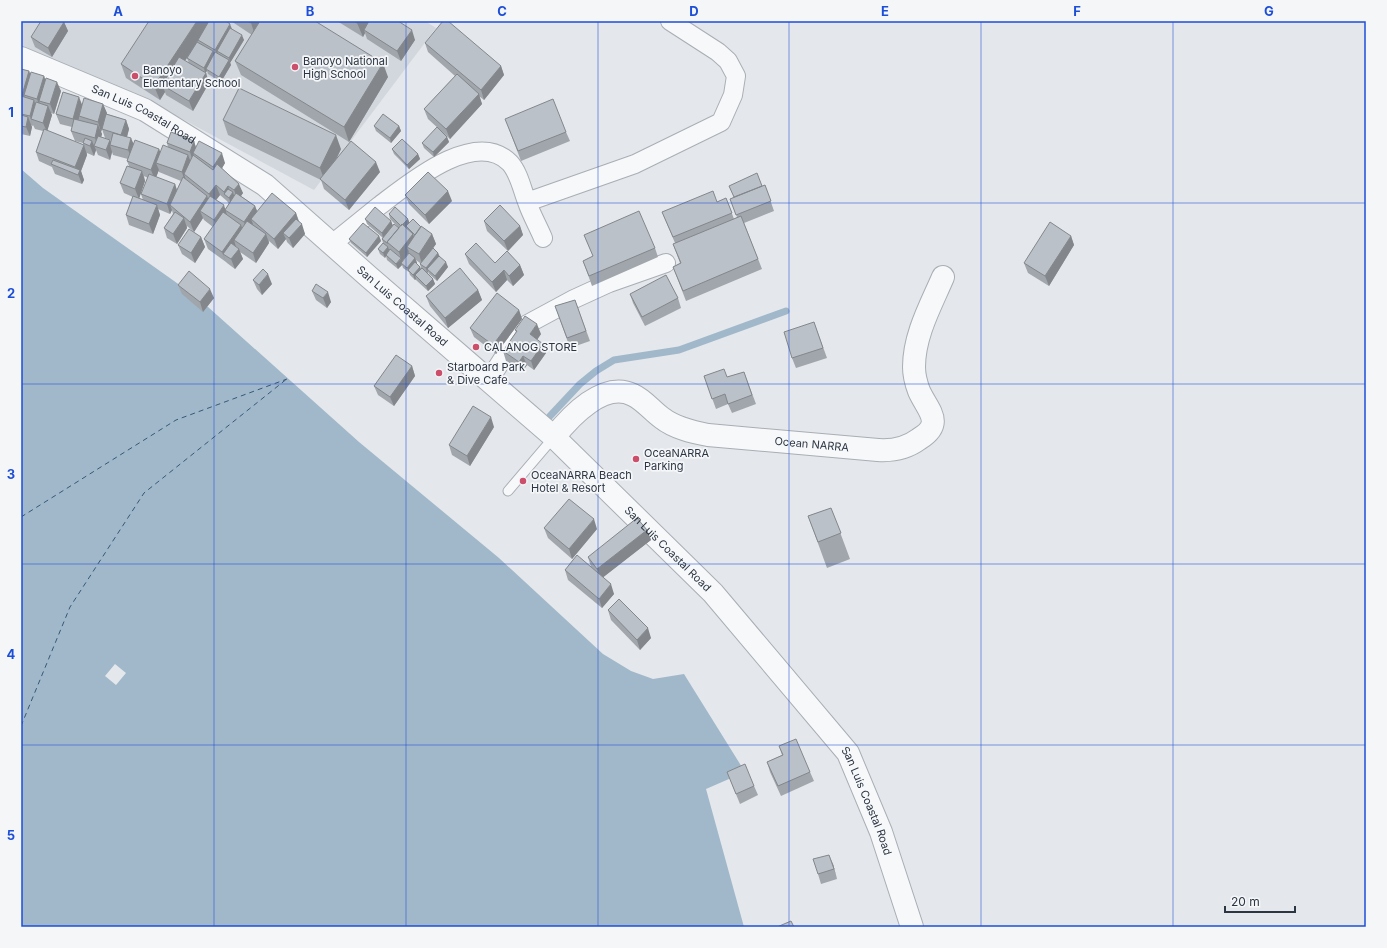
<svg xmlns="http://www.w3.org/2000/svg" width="1387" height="948" viewBox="0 0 1387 948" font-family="Inter,sans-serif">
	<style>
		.built { fill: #d2d7dd }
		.water { fill: #a0b8ca; fill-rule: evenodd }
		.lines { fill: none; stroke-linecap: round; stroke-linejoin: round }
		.stream { stroke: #a0b8ca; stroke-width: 7 }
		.ferry { stroke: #375876; stroke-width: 1; stroke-dasharray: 5 4; stroke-linecap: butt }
		.service-casing { stroke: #a9aeb5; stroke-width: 11 }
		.minor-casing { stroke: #a9aeb5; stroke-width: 20 }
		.tertiary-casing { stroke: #a9aeb5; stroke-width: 24 }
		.service { stroke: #f7f8fa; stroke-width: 9 }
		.minor { stroke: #f7f8fa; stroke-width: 18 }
		.tertiary { stroke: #f7f8fa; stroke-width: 22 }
		.wall { fill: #a1a6ac; fill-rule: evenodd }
		.shaded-wall { fill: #83878c }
		.building { fill: #bbc1c8; stroke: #83878c }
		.grid { fill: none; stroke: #1d4ed8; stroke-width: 1; stroke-opacity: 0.55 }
		.poi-dot { fill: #cb4e6b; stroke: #f4f6f8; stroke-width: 1.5 }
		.labels { text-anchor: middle; stroke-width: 3.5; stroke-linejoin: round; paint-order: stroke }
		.poi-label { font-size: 11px; fill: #2c3643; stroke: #f4f6f8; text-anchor: start }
		.street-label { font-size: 11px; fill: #2c3643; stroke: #f4f6f8 }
		.neatline { fill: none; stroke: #1d4ed8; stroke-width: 1.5 }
		.grid-label { font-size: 13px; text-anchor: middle; font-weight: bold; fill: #1d4ed8 }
	</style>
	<rect width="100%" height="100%" fill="#e4e7eb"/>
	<path class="built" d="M22 21H425L436 28 314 190 160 107 21 45Z"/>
	<path class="water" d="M21 169 43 188 198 298 359 442 499 558 603 654 631 671 653 679 684 674 745 772 706 789 744 927H21ZM115 664 126 673 116 685 105 676Z"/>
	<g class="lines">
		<path class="stream" d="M550 416 580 384 596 371 614 360 679 350 786 311"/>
		<path class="ferry" d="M21 517 176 420 287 379
			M21 726 70 607 144 493 288 378"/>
		<defs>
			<path id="service" d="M508 491 554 437"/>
			<path id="minor" d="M527 202 635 164 721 122 733 95 736 76 728 61 718 52 670 21
				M332 244C348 231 363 219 379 206 407 185 475 127 510 163 519 173 522 189 527 202 531 214 538 226 543 238
				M489 380 524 326 574 299 609 283 666 263"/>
			<g id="tertiary">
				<path id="s1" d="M21 58 145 110 265 185 369 277 554 437 713 593 848 753 881 832 912 927"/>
				<path id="s2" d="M554 437C570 417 604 380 633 395 644 400 652 411 662 418 675 428 692 432 708 435L878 450C893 451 907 448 919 439 945 423 928 411 919 391 916 383 914 375 914 367 914 335 931 305 943 277"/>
			</g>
		</defs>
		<use href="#service" class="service-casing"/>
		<use href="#minor" class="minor-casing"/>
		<use href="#tertiary" class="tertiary-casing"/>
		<use href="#service" class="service"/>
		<use href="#minor" class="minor"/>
		<use href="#tertiary" class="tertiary"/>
	</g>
	<path class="wall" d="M231 21H315L388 77 349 142 241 75 235 61 252 35Z
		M337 21H398L415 40 401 61 367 39 365 33 363 37Z
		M64 22 68 31 52 57 35 47 31 37Z
		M232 29 244 40 230 63V62L231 65 221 82 208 74 207 71 205 73 189 63 187 58 190 54 185 61 206 73 209 83 193 111 166 95 165 92 160 100 126 78 121 64Z
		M425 43 501 66 504 75 484 100 479 96 482 104 450 139 428 119 424 109 455 76 428 52Z
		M21 69 29 71 30 74 44 76 45 79 61 91 54 114 51 113 52 115 47 131 84 145 83 143 75 141 71 131 72 127 60 124 56 114 82 105 103 104 107 114 126 120 129 129 127 137 134 144 159 149 160 152 168 147 167 143 194 141 196 148 225 163 222 168 243 193 241 196 255 206 257 211 296 213 299 221 305 234 293 248 287 242 286 239 278 249 269 241V243L256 263 240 252 243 259 235 269 227 263 226 262 208 249 204 239 213 227 204 220 203 218 194 232 187 226V228L177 244 167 238 164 228 173 214 172 210 170 214 158 209 160 215 153 234 129 225 126 215 133 197 124 193 120 183 129 166 127 161 128 159 113 155 112 152 110 160 98 155 96 150 94 156 87 153V155L81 171 84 180 82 184 55 174 52 167 39 161 36 152 43 131 35 129 33 125V126L31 125 32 127 30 136 21 134ZM102 129 105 138 111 140 110 142V140L101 137 102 134 101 132ZM159 170V172L181 181 177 190 175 184 156 177ZM144 176 148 178 141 194 143 200 139 198 145 181ZM220 195 227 201 229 204 225 209 216 200Z
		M223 120 341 149 336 160 380 172 349 210 324 189 321 180 228 135Z
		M374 126H399L401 131 391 143 376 131Z
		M509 129 566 132 570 141 521 161Z
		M447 137 449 142 434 157 424 148 422 143Z
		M392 149 418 154 420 159 409 169 394 154Z
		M765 185 774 211 744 223 762 269 686 301 673 267 680 263 673 244 675 243 662 212 717 202 726 198 734 219 737 217 730 199 734 197 729 186H762Z
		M405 195 452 201 429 224 409 204Z
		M389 214 408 219 409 222 421 227 432 234 436 244 433 248 438 253 440 257 448 267 437 281 429 274 428 272 427 273 433 279 435 284 428 291 416 280V279L415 280 410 275 409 272 403 268 402 265 398 269 387 260 386 256 385 258 380 254 378 249 383 243 382 239 383 238 367 224 365 219 391 221 393 226 399 228 390 219ZM416 260 420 263V264L421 268V269L420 267 416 263H417Z
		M484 221 520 226 523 235 508 251 487 231Z
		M584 235 655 248 658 257 592 286 583 261 593 256Z
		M379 236 381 241 367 257 351 243 349 239Z
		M1071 236 1074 245 1049 286 1028 273 1024 263Z
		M201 237 205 247 195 263 182 254 178 245Z
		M465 254 495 263 520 265 524 275 513 286 507 280 496 292 469 264Z
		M253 280 272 284 262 295 257 289Z
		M178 285 214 298 203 312 182 294Z
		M478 290 482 300 448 328 430 306 426 296Z
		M312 291 331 302 327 308 316 300Z
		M630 294 678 298 681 308 645 326 633 303Z
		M575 300 590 341 570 348 555 306Z
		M519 310 522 319 496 354 474 337 470 328Z
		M814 322 827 358 796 368 792 358Z
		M515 330 541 334 537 340 546 353 534 370 527 365 522 372 506 361 503 351 516 332Z
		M412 366 415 376 394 406 378 395 374 386Z
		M744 372 756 404 732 413 728 404 716 409 704 376 727 377Z
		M494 427 470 466 452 455 449 445Z
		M831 508 850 559 827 568 808 516Z
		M544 528 597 529 572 559 548 538Z
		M647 530 651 540 603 577 614 594 602 608 568 580 565 570 593 569 591 567 588 557Z
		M608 610 651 638 640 650 611 620Z
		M779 746 810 772 814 781 781 796 770 772 767 762 782 755Z
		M727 772 754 786 758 795 740 804Z
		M833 864 837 879 821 884 818 874Z"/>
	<path class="shaded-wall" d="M197 21H211L167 88 162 85 165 92 160 100 154 86Z
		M252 21H267L256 38 251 23Z
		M359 21H373L364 30 365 33 363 37 357 23Z
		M64 22 68 31 52 57 48 48Z
		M230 24 232 29 217 51 218 54 217 55 215 50Z
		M412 30 415 40 401 61 397 51Z
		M242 35 244 40 230 63 229 58Z
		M213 51 215 56 206 69 207 71 205 73 204 68Z
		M229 60 231 65 221 82 219 77Z
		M383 63 388 77 349 142 344 127Z
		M501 66 504 75 484 100 481 90Z
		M29 71 33 81 24 95 26 102 25 105 22 95Z
		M206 73 209 83 193 111 189 101Z
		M44 76 47 85 39 101 41 107 40 109 37 99Z
		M57 82 61 91 54 114 50 104Z
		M479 94 482 104 450 139 446 129Z
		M79 97 83 107 79 116V118L76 129 73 119Z
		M34 100 37 110 31 119 33 126 30 116Z
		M103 104 107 113 101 132 98 122Z
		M48 106 52 115 47 132 43 123Z
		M28 117 32 127 30 136 26 127Z
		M126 120 129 129 125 144 121 135Z
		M98 125 102 134 98 148 95 138Z
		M399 126 401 131 391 143 390 138Z
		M336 135 341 149 325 182 320 168Z
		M447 137 449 142 434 157 433 152Z
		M131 138 135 147 132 159 128 150Z
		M110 140 112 145H110L112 152 110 160 106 150Z
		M92 141 96 150 94 156 90 146Z
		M194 141 197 151 193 153 195 158 193 162 190 152Z
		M84 145 87 155 81 171 84 180 82 184 75 167Z
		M159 149 163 159 156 163 159 170 155 180 151 170Z
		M222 153 225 163 217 177 213 167Z
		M418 154 420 159 409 169 407 165Z
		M188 155 192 165 184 174 186 180 185 182 182 172Z
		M376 162 380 172 349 210 345 200Z
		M142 171 145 181 139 199 135 189Z
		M175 184 178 194 170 205 172 210 170 214 167 204Z
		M239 184 243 193 238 200 234 190Z
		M216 185 220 195 213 204 209 194Z
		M228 186 231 195 233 192 236 202 232 207 229 198 225 194 224 192Z
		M448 191 452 201 429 224 425 215Z
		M207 196 211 206 200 211 203 218 194 232 190 222Z
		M157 205 160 215 153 234 149 224Z
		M224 205 227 215 217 230 214 220Z
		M255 206 259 216 251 219 253 224 247 232 244 222Z
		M296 213 299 223 283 233 286 239 278 249 274 239Z
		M184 218 187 228 177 244 173 234Z
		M408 219 410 224 406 226V227L403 231 401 226Z
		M391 221 393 226 383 238 382 233Z
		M302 224 305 234 293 248 289 238Z
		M241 225 245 235 234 240 236 247 223 254 226 262 222 252Z
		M520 226 523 235 508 251 504 241Z
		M266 234 269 243 256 263 253 253Z
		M413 234 416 243 407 247 409 252 401 263 402 265 398 269 396 264 401 259 399 252Z
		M432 234 436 244 422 264 419 254Z
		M379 236 381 241 367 257 366 253Z
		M1071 236 1074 245 1049 286 1045 276Z
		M201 237 205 247 195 263 191 253Z
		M388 247 390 252 386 255V256L385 258 383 253Z
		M239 249 243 259 235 269 231 259Z
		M438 253 440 258 427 269 428 272 427 273 426 268Z
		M415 258 417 263 409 272 407 268Z
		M446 262 448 267 437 281 435 276Z
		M520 265 524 275 513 286 509 276Z
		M420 267 422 272 415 275 416 279 415 280 413 275Z
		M504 270 507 280 496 292 492 282Z
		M268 274 272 284 262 295 259 285Z
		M433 279 435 284 428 291 426 286Z
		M210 289 214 298 203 312 200 302Z
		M478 290 482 300 448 328 445 318Z
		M328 292 331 302 327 308 323 298Z
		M519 310 522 319 496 354 493 345Z
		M537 324 541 334 534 344 530 334Z
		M543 344 546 353 534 370 531 361Z
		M523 356 527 365 522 372 519 362Z
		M412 366 415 376 394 406 390 397Z
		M491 417 494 427 470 466 467 456Z
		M594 519 597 529 572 559 569 549Z
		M647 530 651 540 601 579 597 569Z
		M611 584 614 594 602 608 599 599Z
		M648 628 651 638 640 650 637 640Z
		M829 855 833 864 837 879 834 869Z"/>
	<path class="building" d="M41 21H64V22L48 48 31 37Z
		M149 21H197L154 86 121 64Z
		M209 21H226L230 24 215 50 198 40Z
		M247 21H252L251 23Z
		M260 21H315L383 63 344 127 235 61Z
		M354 21H359L357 23Z
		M369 21H398L412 30 397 51 364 30Z
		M443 21H448L501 66 481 90 425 43Z
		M230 28 242 35 229 58 217 51Z
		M197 42 213 51 204 68 187 58Z
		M215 52 229 60 219 77 206 69Z
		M179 57 206 73 189 101 162 85Z
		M21 69 29 71 22 95H21Z
		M31 72 44 76 37 99 24 95Z
		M457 74 479 94 446 129 424 109Z
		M46 78 57 82 50 104 39 101Z
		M239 88 336 135 320 168 223 120Z
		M63 92 79 97 73 119 56 114Z
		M21 96 34 100 30 116 21 114Z
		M84 98 103 104 98 122 79 116Z
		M553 99 566 132 518 151 505 119Z
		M36 102 48 106 43 123 31 119Z
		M106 114 126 120 121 135 102 129Z
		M383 114 399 126 390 138 374 126Z
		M21 115 28 117 26 127 21 126Z
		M74 119 98 125 95 138 71 131Z
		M437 127 447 137 433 152 422 143Z
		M44 129 84 145 75 167 36 152Z
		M171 132 194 141 190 152 167 143Z
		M113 133 131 138 128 150 110 145Z
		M98 136 110 140 106 150 94 146Z
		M85 138 92 141 90 146 83 143Z
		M402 139 418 154 407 165 392 149Z
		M135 140 159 149 151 170 127 161Z
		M199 141 222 153 213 167 193 153Z
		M351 141 376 162 345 200 320 179Z
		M163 145 188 155 182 172 156 163Z
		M193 155 213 170 217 164 239 184 234 190 228 186 224 192 216 185 209 194 184 174Z
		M53 160 80 170 78 175 51 164Z
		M127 166 142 171 135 189 120 183Z
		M428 172 448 191 425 215 405 195Z
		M757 173 762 186 734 197 729 186Z
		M149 174 175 184 167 204 141 194Z
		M183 177 207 196 190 222 170 205Z
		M765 185 771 201 736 215 730 199Z
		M228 189 233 192 229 198 224 194Z
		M713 191 717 202 726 198 732 213 673 237 662 212Z
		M236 193 255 206 244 222 225 210Z
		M272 193 296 213 274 239 251 219Z
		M133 196 157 205 149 224 126 215Z
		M210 196 224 205 214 220 200 211Z
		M500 205 520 226 504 241 484 221Z
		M375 207 391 221 382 233 365 219Z
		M395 207 408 219 402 225V224L401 226 389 214Z
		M639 211 655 248 589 276 583 261 593 256 584 235Z
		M175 212 184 218 173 234 164 228Z
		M223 212 241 225 222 252 204 239Z
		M741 216 758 259 683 291 673 267 681 263 673 244Z
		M296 219 302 224 289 238 283 233Z
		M413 219 421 227 415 235 406 226Z
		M247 221 266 234 253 253 234 240Z
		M1050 222 1071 236 1045 276 1024 263Z
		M363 223 379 236 366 253 349 239Z
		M394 224 399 228 387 242 388 243H387L382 239Z
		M402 224 413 234 399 252 387 242Z
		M421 226 432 234 419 254 407 247Z
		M189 229 201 237 191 253 178 245Z
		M231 243 239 249 231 259 223 254Z
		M383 243 388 247 383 253 378 249Z
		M476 243 495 263 507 251 520 265 509 276 504 270 492 282 465 254Z
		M433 248 438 253 426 268 420 264Z
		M390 249 401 258 396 264 386 255Z
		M409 253 415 258 407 268 401 263Z
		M439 256 446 262 435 276 427 269Z
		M415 262 420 267 413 275 408 270Z
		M422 268 433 279 426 286 415 275Z
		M460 268 478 290 445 318 426 296Z
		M263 269 268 274 259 285 253 280Z
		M189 271 210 289 200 302 178 285Z
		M666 275 678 298 642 317 630 294Z
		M316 284 328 292 323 298 312 291Z
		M497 293 519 310 493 345 470 328Z
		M575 300 586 331 567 338 555 306Z
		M525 316 537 324 530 334 543 344 531 361 523 356 519 362 503 351 517 331 515 330Z
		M814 322 823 348 792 358 784 332Z
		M396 355 412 366 390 397 374 386Z
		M724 369 727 377 744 372 752 395 728 404 725 394 712 399 704 376Z
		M473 406 491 417 467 456 449 445Z
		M569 499 594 519 569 549 544 528Z
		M831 508 841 533 818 542 808 516Z
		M637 518 647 530 597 569 588 557Z
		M577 555 611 584 599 599 565 570Z
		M619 599 648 628 637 640 608 610Z
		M796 739 810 772 778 786 767 762 783 755 779 746Z
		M745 764 754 786 736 794 727 772Z
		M829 855 834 869 818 874 813 859Z
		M791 921 794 927H777Z"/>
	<path class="grid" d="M214 21V927M406 21V927M598 21V927M789 21V927M981 21V927M1173 21V927M21 203H1366M21 384H1366M21 564H1366M21 745H1366"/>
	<g class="poi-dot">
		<circle cx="295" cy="67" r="4"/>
		<circle cx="135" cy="76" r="4"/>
		<circle cx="476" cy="347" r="4"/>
		<circle cx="439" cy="373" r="4"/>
		<circle cx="636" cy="459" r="4"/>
		<circle cx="523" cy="481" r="4"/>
	</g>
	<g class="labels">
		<g class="poi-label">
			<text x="303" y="65">Banoyo National<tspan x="303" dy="13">High School</tspan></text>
			<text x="143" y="74">Banoyo<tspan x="143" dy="13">Elementary School</tspan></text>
			<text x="484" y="351">CALANOG STORE</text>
			<text x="447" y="371">Starboard Park<tspan x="447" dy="13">&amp; Dive Cafe</tspan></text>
			<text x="644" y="457">OceaNARRA<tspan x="644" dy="13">Parking</tspan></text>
			<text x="531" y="479">OceaNARRA Beach<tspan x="531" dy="13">Hotel &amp; Resort</tspan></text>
		</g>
		<g class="street-label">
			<text dy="4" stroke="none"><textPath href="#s1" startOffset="135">San Luis Coastal Road</textPath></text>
			<text dy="4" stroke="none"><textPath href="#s1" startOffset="459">San Luis Coastal Road</textPath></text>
			<text dy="4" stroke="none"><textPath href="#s2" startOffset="287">Ocean NARRA</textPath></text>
			<text dy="4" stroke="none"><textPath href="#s1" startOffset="819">San Luis Coastal Road</textPath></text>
			<text dy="4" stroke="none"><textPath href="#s1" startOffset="1143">San Luis Coastal Road</textPath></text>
		</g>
	</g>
	<rect width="1387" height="948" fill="none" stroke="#f4f6f8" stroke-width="44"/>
	<path d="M1225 906v6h70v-6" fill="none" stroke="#2c3643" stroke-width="2"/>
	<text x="1231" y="906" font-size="12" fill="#2c3643" stroke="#f4f6f8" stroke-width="3" paint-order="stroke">20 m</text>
	<rect x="22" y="22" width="1343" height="904" class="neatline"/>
	<g class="grid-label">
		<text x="118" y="16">A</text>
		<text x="310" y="16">B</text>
		<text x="502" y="16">C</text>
		<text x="694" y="16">D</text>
		<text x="885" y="16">E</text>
		<text x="1077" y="16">F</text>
		<text x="1269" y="16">G</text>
		<text x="11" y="117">1</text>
		<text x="11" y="298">2</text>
		<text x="11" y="479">3</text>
		<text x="11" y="659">4</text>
		<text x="11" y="840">5</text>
	</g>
</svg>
